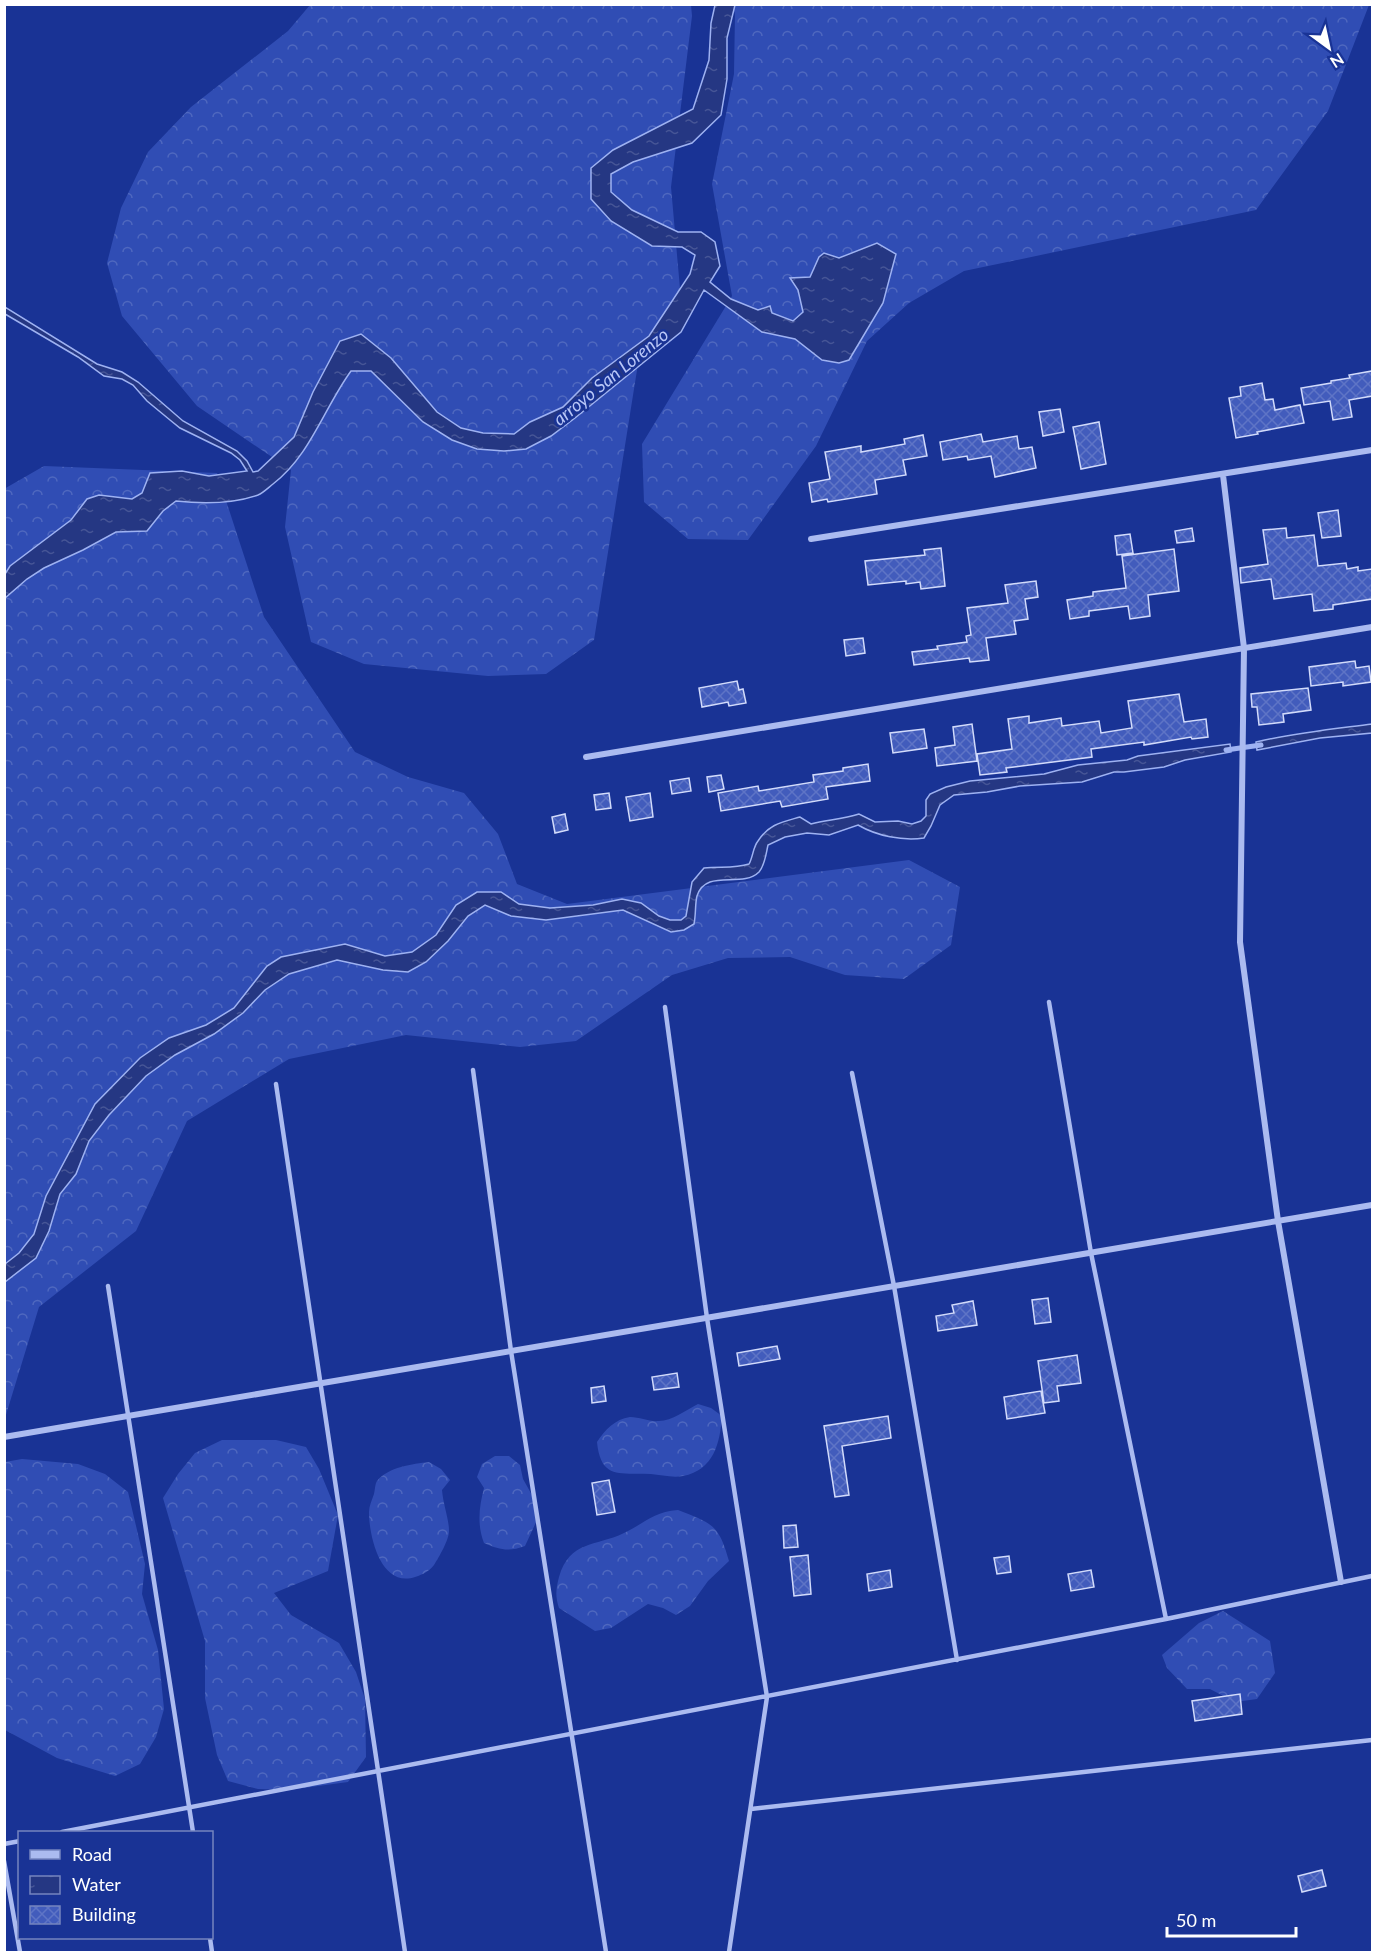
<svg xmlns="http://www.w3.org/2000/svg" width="1377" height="1957" viewBox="0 0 1377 1957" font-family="Lato,sans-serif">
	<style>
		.forest { fill: url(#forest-crowns) }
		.water { fill: url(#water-ripples); stroke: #9eb2f2; stroke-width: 1.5 }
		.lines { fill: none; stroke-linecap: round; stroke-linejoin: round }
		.stream { stroke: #9eb2f2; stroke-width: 5 }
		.building { fill: url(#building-cross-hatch); stroke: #d2dbfb; stroke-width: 1.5 }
		.service { stroke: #abbbf0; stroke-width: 4.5 }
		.minor { stroke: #abbbf0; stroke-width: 6 }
		.labels { text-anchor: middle; stroke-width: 5; stroke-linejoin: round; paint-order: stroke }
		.water-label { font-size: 18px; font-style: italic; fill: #b8c6f7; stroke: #193395 }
	</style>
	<defs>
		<pattern id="forest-crowns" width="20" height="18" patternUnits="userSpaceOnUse" patternTransform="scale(1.5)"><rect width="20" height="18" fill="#304db4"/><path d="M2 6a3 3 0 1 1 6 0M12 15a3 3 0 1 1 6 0" fill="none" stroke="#4f68bf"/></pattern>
		<pattern id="water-ripples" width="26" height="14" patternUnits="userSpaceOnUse" patternTransform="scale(1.5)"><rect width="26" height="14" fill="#253783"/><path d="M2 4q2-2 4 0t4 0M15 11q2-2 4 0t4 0" fill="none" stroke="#465596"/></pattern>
		<pattern id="building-cross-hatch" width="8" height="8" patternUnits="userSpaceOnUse" patternTransform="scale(1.5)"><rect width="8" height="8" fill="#425cbc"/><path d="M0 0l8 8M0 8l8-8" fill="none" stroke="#5e74c6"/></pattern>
	</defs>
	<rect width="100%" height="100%" fill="#193395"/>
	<path class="forest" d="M310 5H691L692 16 671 187 681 300 641 345 594 640 546 674 488 676 364 664 311 642 285 527 291 470 197 406 122 316 107 263 121 208 148 152 191 107 288 31Z
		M732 5H1369L1328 111 1256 210 964 271 909 303 867 341 816 446 748 540 688 539 644 502 642 444 732 296 712 184 734 74 735 14Z
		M44 466 217 473 264 617 355 752 408 777 464 793 498 834 517 884 567 904 909 860 960 887 951 945 904 979 845 975 790 957 728 958 672 975 576 1041 520 1047 406 1035 289 1059 187 1121 136 1231 39 1307 5 1418 4 489Z
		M698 1404 711 1408 722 1416C720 1443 714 1470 683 1476 673 1478 661 1475 651 1474 621 1472 601 1481 597 1442 605 1430 615 1419 630 1417 640 1417 649 1422 659 1421 672 1421 686 1410 698 1404Z
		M222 1440H276L306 1447 319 1469 338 1515 328 1571 274 1593 291 1615 339 1643 356 1672 365 1699 366 1757 348 1782 288 1790 258 1789 228 1781 217 1755 205 1698V1641L163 1498 178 1474 195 1453Z
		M495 1456H509L520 1465 523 1479 537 1504 538 1518 525 1546C509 1552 500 1550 484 1543 477 1525 479 1507 484 1488L477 1477 482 1464Z
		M22 1459 78 1464 105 1474 128 1492 145 1564 142 1594 158 1650 164 1709 156 1737 140 1764 115 1776 57 1758 5 1730V1462Z
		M429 1462 441 1469 450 1480 442 1490C443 1504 449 1519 449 1531 449 1540 439 1557 434 1565 428 1572 424 1574 415 1577 381 1588 369 1537 369 1512 369 1506 372 1500 374 1494 375 1490 375 1484 377 1481 388 1467 413 1464 429 1462Z
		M678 1510C711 1523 719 1524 729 1561L708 1581 690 1606 676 1615 663 1608 648 1604 611 1628 595 1631 559 1608C555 1596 556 1589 559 1577 570 1540 595 1547 624 1533 645 1523 653 1512 678 1510Z
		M1223 1611 1270 1641 1275 1673 1257 1699 1235 1702 1210 1689H1187L1167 1668 1162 1655 1199 1623Z"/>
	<path class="water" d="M715 5H735L727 38V79L721 115 692 143 633 162 611 174V192L632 210 678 232H701L715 242 720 266 710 282 731 299 758 310 770 306 772 313 793 321 803 312 798 290 790 278 810 277 819 257 824 253 839 258 877 243 896 254 883 303 849 360 839 363 822 360 795 339 762 332 704 290 681 332 575 418 551 436 526 449 504 451 477 449 452 440 423 422 371 371H351C324 408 310 456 273 484 268 488 263 493 258 495 232 504 203 504 176 501L163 511 147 531 116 532 83 550 44 568 27 579 5 598V574L10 566 71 520 87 499 99 495 132 499 142 493 150 473 182 471 209 476 247 471 240 460 231 453 180 428 170 420 147 401 133 385 122 379 104 376 78 357 5 314V307L97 364 122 372 138 382 183 421 237 451 247 461 253 472 258 471 294 437 313 392 340 341 361 334 391 358 437 412 461 428 483 433 514 434 530 422 563 407 592 378 649 336 690 274 695 255 682 247 652 246 611 221 591 199V168L613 150 693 109 709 60 711 23Z
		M1372 724V733L1320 738 1257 750 1256 742C1294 733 1334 729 1372 724Z
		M1230 744 1231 752 1185 760 1164 767 1124 772H1114L1082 782 1020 786 987 792 954 795 940 805 931 826 924 838C902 841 877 836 858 825L829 835 807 833 785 837 768 845C766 854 765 865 759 872 742 889 706 868 697 896 695 903 696 915 694 924L684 930 671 932 623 910 546 920 511 916 485 905 468 916 448 941 426 962 408 972 383 970 337 960 289 974 265 990 243 1013 214 1034 175 1055 146 1076 109 1115 89 1141 76 1174 60 1194 49 1231 36 1258 5 1282V1264L19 1253 34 1234 46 1196 95 1104 140 1058 169 1038 206 1025 234 1008 267 966 281 957 345 944 385 956 412 952 436 935 456 905 477 892H501L519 904 550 908 593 905 622 899 641 903 659 916 670 920H681L686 916 692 882 704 868C719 866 734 869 749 864 753 857 753 847 758 841 769 824 782 822 800 817L811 824C828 820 843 819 859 814L875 822 898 821 912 824 921 821 926 816V800L930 794 946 787 970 781 1044 774 1078 765 1127 760 1138 756Z"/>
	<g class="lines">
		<path class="stream" d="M1226 750 1261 745"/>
	</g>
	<path class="building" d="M1372 371V396L1349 400 1352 417 1333 420 1330 401 1304 405 1301 388 1331 383V381L1350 378 1349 375Z
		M1262 383 1265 400 1273 399 1275 410 1300 405 1304 423 1257 432 1258 434 1236 438 1229 398 1241 396 1240 387Z
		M1060 409 1064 432 1043 436 1039 412Z
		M1099 422 1106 464 1081 469 1073 427Z
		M981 434 983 442 1017 436 1019 449 1032 447 1036 468 995 477 991 456 968 460 967 456 943 460 940 442Z
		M923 435 927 456 903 460 906 475 875 480 877 494 828 502 827 499 812 502 809 483 830 479 825 452 861 446V452L905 444 904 439Z
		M1338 510 1341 536 1322 538 1318 513Z
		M1192 528 1194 541 1177 543 1175 531Z
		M1286 528 1287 538 1314 535 1318 566 1346 563 1347 569 1358 567V571L1372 569V599L1333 605V609L1314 611 1312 594 1274 599 1271 579 1241 583 1240 568 1268 564 1263 530Z
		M1130 534 1133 553 1117 555 1115 536Z
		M941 548 945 586 921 589 920 582 906 584V581L868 585 865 561 925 555 924 550Z
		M1174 549 1179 591 1148 595 1150 616 1130 619 1128 606 1089 611V616L1070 619 1067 600 1093 596V592L1126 588 1122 556Z
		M1036 581 1038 597 1025 599 1028 619 1014 621 1016 634 986 638 989 660 970 662 969 658 914 665 912 652 938 649 937 646 967 642 966 636 971 635 967 608 1008 603 1005 585Z
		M863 638 865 653 846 656 844 640Z
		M1355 661 1356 668 1369 666 1371 682 1343 686V682L1311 686 1309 667Z
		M737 681 739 690 743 689 746 703 729 706 728 702 702 707 699 688Z
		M1308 688 1311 710 1283 714 1284 722 1259 725 1257 707H1252L1251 694Z
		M1179 694 1184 722 1206 719 1208 737 1192 739 1191 737 1144 745V742L1091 749 1092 757 1006 768 1007 772 980 775 977 754 1012 749 1008 719 1029 716V723L1061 718 1062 726 1099 721 1101 733 1132 728 1128 701Z
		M972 724 977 761 937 766 935 748 955 745 953 727Z
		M924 729 927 748 893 753 890 733Z
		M868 764 870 781 826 787 828 799 782 807 780 801 721 811 718 793 758 786 759 791 814 782 813 775 843 771V768Z
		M721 775 724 789 709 792 707 777Z
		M689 778 691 791 672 794 670 781Z
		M609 793 611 808 596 810 594 795Z
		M650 793 653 817 630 821 626 797Z
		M565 814 568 830 555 833 552 817Z
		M1048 1298 1051 1322 1035 1324 1032 1300Z
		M973 1301 977 1325 938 1331 936 1316 954 1313 952 1305Z
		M777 1346 780 1359 739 1366 737 1353Z
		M1077 1355 1081 1383 1057 1386 1059 1401 1044 1403 1038 1361Z
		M677 1373 679 1387 654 1390 652 1377Z
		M604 1386 606 1401 592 1403 591 1388Z
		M1041 1391 1045 1413 1007 1419 1004 1397Z
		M888 1416 891 1438 842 1446 849 1495 835 1497 824 1426Z
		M609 1480 615 1512 597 1515 592 1483Z
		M796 1525 798 1547 784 1548 783 1526Z
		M808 1555 811 1594 794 1596 790 1557Z
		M1009 1556 1011 1572 997 1574 994 1558Z
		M890 1570 892 1587 869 1591 867 1574Z
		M1091 1570 1094 1587 1071 1591 1068 1574Z
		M1240 1694 1242 1714 1195 1721 1192 1701Z
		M1322 1870 1326 1886 1302 1892 1298 1876Z"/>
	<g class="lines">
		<path class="service" d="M1049 1002 1091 1253 1166 1619
			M665 1007 707 1318 767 1697 729 1952
			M473 1070 511 1351 606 1952
			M852 1073 894 1286 957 1660
			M276 1084 405 1952
			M108 1286 193 1832
			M751 1809 1372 1740
			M62 1832 1166 1619 1372 1576
			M4 1844 20 1841
			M4 1861 20 1952
			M210 1938 212 1952"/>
		<path class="minor" d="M1223 475 1244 648 1240 942 1278 1221 1341 1582
			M811 539 1372 450
			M586 757 1372 627
			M4 1437 1372 1205"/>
	</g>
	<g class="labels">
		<g class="water-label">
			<text transform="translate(611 377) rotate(-39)" y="6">arroyo San Lorenzo</text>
		</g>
	</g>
	<rect width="1377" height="1957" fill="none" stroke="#ffffff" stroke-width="12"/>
	<rect x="18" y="1831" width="195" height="108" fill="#193395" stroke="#7585bf" stroke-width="1.5"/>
	<rect x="30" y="1850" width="30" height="9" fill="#abbbf0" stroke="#7585bf" stroke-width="1.5"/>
	<text x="72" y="1861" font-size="18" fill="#ffffff">Road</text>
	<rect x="30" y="1876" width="30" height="18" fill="url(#water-ripples)" stroke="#7585bf" stroke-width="1.5"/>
	<text x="72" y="1891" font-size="18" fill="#ffffff">Water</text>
	<rect x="30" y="1906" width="30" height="18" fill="url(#building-cross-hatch)" stroke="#7585bf" stroke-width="1.5"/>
	<text x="72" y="1921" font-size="18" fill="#ffffff">Building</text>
	<g transform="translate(1329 48) rotate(147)" stroke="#193395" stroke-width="4.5" paint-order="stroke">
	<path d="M0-4.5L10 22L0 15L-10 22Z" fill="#ffffff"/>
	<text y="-9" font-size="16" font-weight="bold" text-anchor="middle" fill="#ffffff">N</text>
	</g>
	<path d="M1167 1927v9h129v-9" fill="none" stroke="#ffffff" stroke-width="3"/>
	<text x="1176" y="1927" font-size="18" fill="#ffffff" stroke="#193395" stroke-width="4.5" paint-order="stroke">50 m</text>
</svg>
